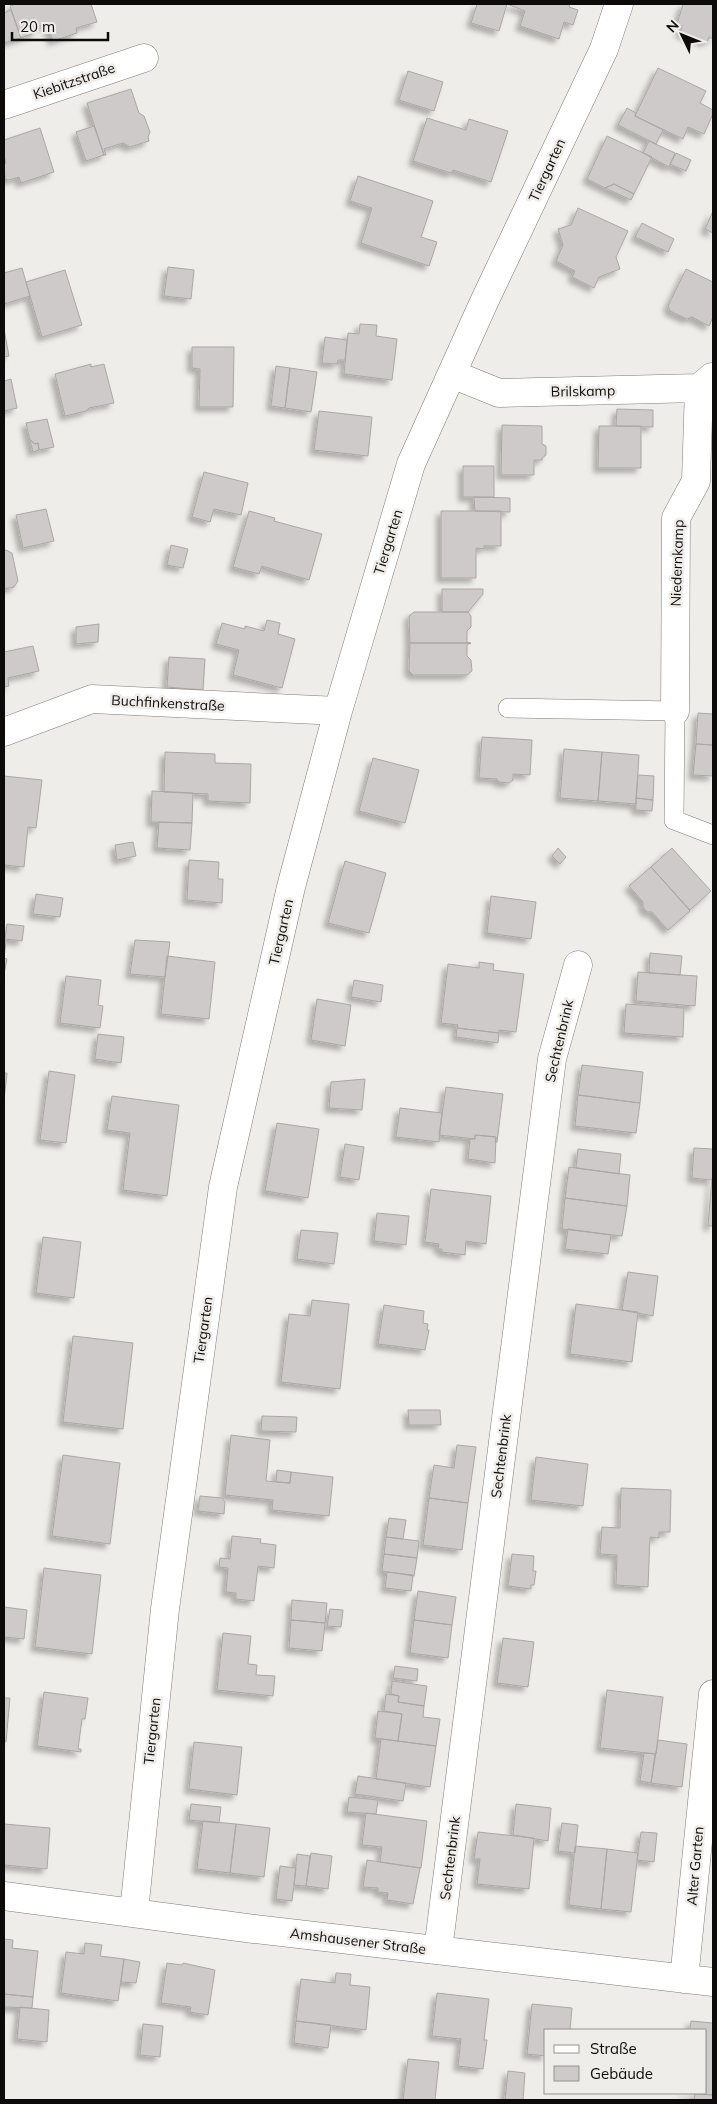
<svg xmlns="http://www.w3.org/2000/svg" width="717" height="2104" viewBox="0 0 717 2104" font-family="Mulish,sans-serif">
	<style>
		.building { fill: #cecac9; stroke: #aba7a5; filter: url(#shadow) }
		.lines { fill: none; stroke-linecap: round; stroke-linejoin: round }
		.lane-casing { stroke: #7e7c79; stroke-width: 20 }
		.street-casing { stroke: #7e7c79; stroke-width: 29 }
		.lane { stroke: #fff; stroke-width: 19 }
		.street { stroke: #fff; stroke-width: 28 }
		.labels { text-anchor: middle; stroke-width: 5; stroke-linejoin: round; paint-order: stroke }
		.street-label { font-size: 14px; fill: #0c0b0a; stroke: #efede9 }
	</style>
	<defs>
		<filter id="shadow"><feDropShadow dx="-4.5" dy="4.5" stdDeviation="2.5" flood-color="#0004"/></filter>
	</defs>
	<rect width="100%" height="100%" fill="#efede9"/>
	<path class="building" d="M15 4H91L97 22 76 28 77 33 53 41 47 24 35 27 37 32 21 38 10 6Z
		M477 4H507L499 31 471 23Z
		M507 4H570L569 7 578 10 573 25 564 22 559 39 520 26 525 11Z
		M683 4H713V39L709 37 707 42 680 33 682 26 677 24Z
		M11 10 21 38 4 43V13Z
		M658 68 706 91 700 103 713 110V114L704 134 688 127 683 139 635 116Z
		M408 71 443 82 434 111 399 100Z
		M131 89 139 113 144 116 150 132 148 137 149 141 130 147 123 143 104 149 106 155H104L87 103Z
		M627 108 636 113 635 116 663 130 656 144 618 125Z
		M427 118 466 130 469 119 508 131 491 182 453 170 451 173 413 161Z
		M94 126 104 155 86 161 76 132Z
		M40 128 54 172 21 183 19 177 9 180 5 179 4 164 6 163 4 156V140Z
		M607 136 652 157 634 194 614 184 605 188 587 179Z
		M649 141 675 153 669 167 643 153Z
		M676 153 691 160 686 171 670 164Z
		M358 176 433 201 421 237 437 242 429 266 361 243 372 208 350 201Z
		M614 184 634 194 631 200 605 188Z
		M578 208 628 231 616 257 620 269 599 277 594 288 572 277 575 271 556 261 563 245 558 229 571 225Z
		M713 211V233L705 229Z
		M642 223 674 239 668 252 635 237Z
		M168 267 194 270 191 299 164 296Z
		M22 268 30 296 4 304V273Z
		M686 269 713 282V317L709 326 692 317 687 319 670 311 668 306Z
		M65 270 82 325 42 337 26 282Z
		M360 324 377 325 376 336 397 339 392 380 344 374 348 333 359 334Z
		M4 329 9 356 4 357Z
		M325 337 347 340 345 360H338L337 364 322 363Z
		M192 347H234L233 407H199L200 369 192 368Z
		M91 364V367L104 364 114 403 89 408 86 411 65 416 55 374Z
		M276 366 290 368 285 408 271 406Z
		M290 368 317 372 311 412 285 408Z
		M11 379 17 408 4 411V381Z
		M617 409 653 410V427L616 426Z
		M319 411 372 417 368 456 314 450Z
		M47 419 54 447 39 450 38 443 35 444 30 440 26 423Z
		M502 425 542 426V444L546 446V455L542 458V460H534V475H501Z
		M599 426H641V468H598Z
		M30 440 35 444 38 443 39 450 33 452Z
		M463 466H494V497H463Z
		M204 472 248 483 241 515 214 509 210 522 192 517Z
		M474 497 510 498V512L475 511Z
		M46 509 54 541 23 548 16 515Z
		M249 511 275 518 274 521 322 534 309 580 262 566 259 574 233 567Z
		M441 511H501V546H484V549L476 548V578H441Z
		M171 545 188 549 183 568 167 565Z
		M6 550 12 553 18 581 14 587 4 589V551Z
		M442 589H483V594L468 612H442Z
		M414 612H468L471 616V627L467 631V642L471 643H410L409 616Z
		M267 620 280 623 278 634 295 639 282 688 233 675 239 650 216 644 222 623 245 629V626L264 631Z
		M99 624 98 642 76 644V627Z
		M410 643H471L467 645V656L471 660 472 671 467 675H413L409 671Z
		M33 646 39 671 8 678 9 686 4 687V652Z
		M169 657 205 659 203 690 167 687Z
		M698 713 713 714V745L696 744Z
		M482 737 532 740 530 775 513 774V780L509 783 499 782 497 779 479 778Z
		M696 744 713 745V776L693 775Z
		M564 749 602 752 598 801 560 798Z
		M165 752 215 754V763L251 764 250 803 208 801V794L164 792Z
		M602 752 639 755 636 804 598 801Z
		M373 758 419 770 405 823 359 811Z
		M638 775 654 776 653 800 636 798Z
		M4 776 42 780 36 828 28 827 24 867 4 865Z
		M152 791 193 793 192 823 151 822Z
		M636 798 653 800 652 811 636 810Z
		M159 822 192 823 190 850 157 848Z
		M133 842 136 856 117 860 115 845Z
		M558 848 566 857 560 864 552 856Z
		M672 848 711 891 690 910 651 867Z
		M189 860 219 862 218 879H223L222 903 187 900Z
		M345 861 386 873 369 933 328 923Z
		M651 867 690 911 668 930 652 912H647L643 907V902L629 886Z
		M36 894 63 898 60 917 33 914Z
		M491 896 536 902 531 939 487 933Z
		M7 924 24 926 22 941 5 939Z
		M135 940 170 942 165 977 130 974Z
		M4 941H6L4 958 7 959 4 974Z
		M650 953 682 956 680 975 649 973Z
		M167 956 215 962 209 1019 161 1014Z
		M479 962 494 964 493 970 524 974 516 1032 499 1030V1033L457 1028 458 1025 441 1023 448 964 479 968Z
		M638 972 697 976 695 1006 636 1001Z
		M66 976 101 980 98 1005 103 1006 100 1028 60 1023Z
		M354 980 383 985 381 1002 351 997Z
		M317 999 351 1005 345 1046 311 1040Z
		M626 1004 684 1008 683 1037 624 1033Z
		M457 1028 499 1033 498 1043 456 1037Z
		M98 1034 124 1037 121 1063 95 1059Z
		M582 1065 643 1072 640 1103 578 1095Z
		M49 1071 75 1075 66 1143 40 1140Z
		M4 1073H7L4 1100Z
		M365 1079 362 1110 329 1108 331 1082Z
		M446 1087 503 1094 497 1142H495L496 1137 475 1135V1139L439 1135Z
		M578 1095 640 1103 636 1133 575 1126Z
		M112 1096 179 1105 167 1196 123 1190 130 1133 107 1130Z
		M400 1108 442 1113 439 1142 396 1137Z
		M277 1123 319 1129 308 1198 265 1191Z
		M475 1135 496 1137 495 1163 468 1159 470 1139H475Z
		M345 1144 364 1147 359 1180 340 1177Z
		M694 1148 713 1149V1178L711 1180 692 1178Z
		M578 1149 621 1154 619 1174 576 1168Z
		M569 1167 630 1175 627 1206 565 1198Z
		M712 1178H713V1226H708Z
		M431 1189 491 1196 486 1244 466 1241 465 1255 442 1252V1249H438L439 1244 425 1242Z
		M565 1198 627 1206 622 1236 562 1229Z
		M377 1213 409 1216 406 1245 374 1241Z
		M568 1229 611 1235 608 1254 565 1249Z
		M301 1230 338 1233 334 1264 297 1259Z
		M43 1237 81 1242 74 1298 36 1293Z
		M628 1272 658 1276 653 1316 622 1310Z
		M312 1300 349 1304 340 1389 281 1382 289 1314 310 1316Z
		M576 1304 638 1312 632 1362 570 1354Z
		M384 1305 424 1311 423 1323 428 1324 427 1330H429L425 1350 378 1344Z
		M73 1336 133 1343 123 1429 63 1422Z
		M408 1410H440L441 1425H409Z
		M262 1416 297 1417 296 1432 261 1431Z
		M231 1435 270 1440 266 1481 290 1483 291 1472 333 1477 329 1516 272 1510 273 1500 225 1495Z
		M457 1445 476 1447 468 1503 429 1498 434 1465 454 1468Z
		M63 1455 120 1463 110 1544 52 1536Z
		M536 1457 588 1464 583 1506 531 1500Z
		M277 1470 291 1472 290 1483 276 1482Z
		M621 1488 671 1490 670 1532H659V1538L650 1537 648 1587 616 1585 617 1555 600 1554 602 1527 620 1528Z
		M200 1496 222 1498 225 1502 224 1514 198 1511Z
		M429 1498 468 1503 462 1550 423 1545Z
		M389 1518 406 1520 403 1539 386 1537Z
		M232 1536 261 1539 260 1543 276 1545 274 1568 258 1566 254 1601 236 1599V1593L226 1592 228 1568 219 1567 220 1558 230 1559Z
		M386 1537 419 1541 417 1558 384 1554Z
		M384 1554 417 1558 414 1576 382 1571Z
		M512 1554 534 1556 533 1571H536L534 1585H531V1589L508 1586Z
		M44 1568 101 1575 92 1654 35 1647Z
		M387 1572 413 1575 411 1591 385 1588Z
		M418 1591 456 1597 452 1625 414 1620Z
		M292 1600 327 1603 325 1623 291 1620Z
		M4 1607 27 1610 24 1639 4 1637Z
		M330 1609 343 1610 341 1627 327 1626Z
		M291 1620 325 1623 322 1651 289 1648Z
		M414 1620 452 1625 448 1658 410 1653Z
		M223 1633 251 1636 248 1664 257 1665 256 1675 275 1676 273 1696 217 1690Z
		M503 1638 534 1642 528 1687 497 1683Z
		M395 1666 418 1669 417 1681 393 1678Z
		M392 1681 427 1686 424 1706 398 1702 399 1696 391 1694Z
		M607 1690 663 1697 656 1754 600 1748Z
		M44 1692 88 1698 85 1719H82L78 1749H81V1752L37 1746Z
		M386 1694 399 1696 398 1702 424 1706 423 1717 440 1719 436 1746 398 1741 402 1714 384 1711Z
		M4 1698H10L6 1742 4 1741Z
		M378 1711 402 1714 398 1741 375 1738Z
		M381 1739 436 1746 430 1787 376 1779Z
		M658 1740 687 1744 682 1787 651 1783Z
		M194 1742 242 1747 237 1795 189 1789Z
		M644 1753 655 1754 651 1783 640 1781Z
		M358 1776 406 1783 403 1801 355 1794Z
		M349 1797 378 1800 376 1814 347 1812Z
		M191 1804 221 1807 219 1823 189 1820Z
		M516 1804 551 1808 548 1841 513 1835Z
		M366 1813 427 1821 421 1868 380 1862 382 1847 362 1845Z
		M203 1821 236 1824 230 1873 197 1869Z
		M562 1823 578 1825 575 1853 558 1851Z
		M4 1824 50 1828 47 1869 4 1865Z
		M236 1824 270 1828 264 1877 230 1873Z
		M478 1832 534 1838 529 1889 477 1884 480 1859H474Z
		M641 1832 657 1833 654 1862 637 1860Z
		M575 1846 607 1849 601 1909 569 1905Z
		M607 1849 638 1853 631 1912 601 1909Z
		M311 1853 332 1856 328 1889 306 1886Z
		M297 1854 310 1856 306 1886 294 1885Z
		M367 1860 420 1868 413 1904 387 1900 388 1893 378 1892V1888L363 1887Z
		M280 1866 296 1868 292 1901 276 1899Z
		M4 1939 13 1940 12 1948 38 1951 33 1997 4 1994Z
		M85 1943 102 1945 100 1956 124 1959 118 2001 61 1993 66 1952 84 1954Z
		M124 1959 140 1962 136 1983 121 1982Z
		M167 1963 182 1965 183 1963 215 1970 208 2015 190 2012 191 2007 161 2003Z
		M336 1973 351 1974 350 1985 370 1987 366 2030 296 2021 301 1979 335 1983Z
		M437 1993 489 1999 484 2040H487L483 2069 458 2066 461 2039 432 2036Z
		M4 1994 33 1997 32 2008 4 2007Z
		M532 2004 572 2008 570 2030H546V2056L527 2054Z
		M20 2007 49 2010 47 2042 17 2039Z
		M296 2021 331 2025 328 2048 294 2043Z
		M691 2021 713 2023V2095L683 2093H706V2030H690Z
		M143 2024 163 2026 160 2057 140 2055Z
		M408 2059 439 2062 435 2100H403Z
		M508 2071 525 2073 523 2100H505Z
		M695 2093 713 2095V2100H694Z"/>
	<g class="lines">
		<defs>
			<path id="lane" d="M508 708 675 711 674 820 713 835"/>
			<path id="street" d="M4 105 144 58
				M452 374 499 393 699 388 712 377
				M675 711 676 518 696 481 699 388
				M4 732 92 699 338 711
				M4 1896 254 1929 713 1982
				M134 1912 165 1609 223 1187 291 887 338 711 411 464 484 302 604 49 619 4
				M438 1950 552 1059 578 965
				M684 1979 713 1694"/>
		</defs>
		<use href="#lane" class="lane-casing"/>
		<use href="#street" class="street-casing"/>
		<use href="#lane" class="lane"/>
		<use href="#street" class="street"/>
	</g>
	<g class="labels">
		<g class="street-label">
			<text transform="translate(74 81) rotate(-19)" y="5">Kiebitzstraße</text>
			<text transform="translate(547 170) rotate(-65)" y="5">Tiergarten</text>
			<text transform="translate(583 391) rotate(-1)" y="5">Brilskamp</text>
			<text transform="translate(388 542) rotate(-73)" y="5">Tiergarten</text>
			<text transform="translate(677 563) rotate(-88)" y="5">Niedernkamp</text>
			<text transform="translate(168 703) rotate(3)" y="5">Buchfinkenstraße</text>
			<text transform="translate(281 932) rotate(-77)" y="5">Tiergarten</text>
			<text transform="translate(559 1041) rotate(-77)" y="5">Sechtenbrink</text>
			<text transform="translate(203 1330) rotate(-82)" y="5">Tiergarten</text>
			<text transform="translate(501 1456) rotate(-83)" y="5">Sechtenbrink</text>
			<text transform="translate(152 1731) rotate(-84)" y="5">Tiergarten</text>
			<text transform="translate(450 1858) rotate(-83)" y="5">Sechtenbrink</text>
			<text transform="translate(695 1866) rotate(-85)" y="5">Alter Garten</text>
			<text transform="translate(358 1941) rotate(7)" y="5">Amshausener Straße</text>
		</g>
	</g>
	<rect width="717" height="2104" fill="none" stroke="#0c0b0a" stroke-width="10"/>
	<rect x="544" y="2029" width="162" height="65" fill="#efede9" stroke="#949390"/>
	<rect x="554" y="2045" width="25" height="8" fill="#ffffff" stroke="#949390"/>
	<text x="590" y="2054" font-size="15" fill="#0c0b0a">Straße</text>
	<rect x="554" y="2066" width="25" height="15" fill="#cecac9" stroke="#949390"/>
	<text x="590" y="2079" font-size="15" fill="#0c0b0a">Gebäude</text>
	<g transform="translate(682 35) rotate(313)" stroke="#efede9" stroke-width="4" paint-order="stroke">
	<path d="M0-4L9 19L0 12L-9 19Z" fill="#0c0b0a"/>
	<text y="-8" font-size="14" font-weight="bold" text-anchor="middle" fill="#0c0b0a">N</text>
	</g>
	<path d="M12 32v8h96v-8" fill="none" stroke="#0c0b0a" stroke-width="2.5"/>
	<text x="20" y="32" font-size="15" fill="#0c0b0a" stroke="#efede9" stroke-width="4" paint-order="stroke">20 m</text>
</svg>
